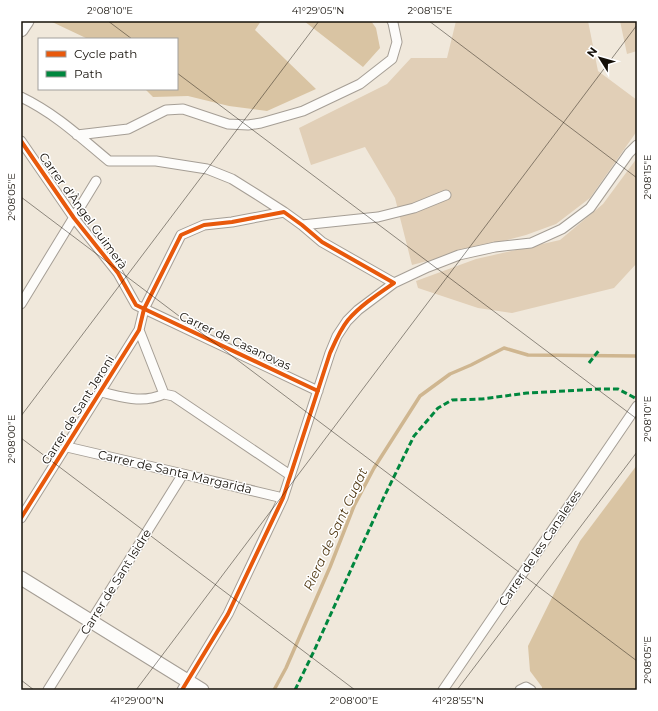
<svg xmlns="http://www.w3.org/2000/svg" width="658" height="711" viewBox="0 0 658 711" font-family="Montserrat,sans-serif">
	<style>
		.green { fill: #e1cfb7 }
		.forest { fill: #d9c4a3 }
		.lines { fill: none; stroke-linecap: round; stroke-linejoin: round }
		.stream { stroke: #cfb690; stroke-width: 3.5 }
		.street-casing { stroke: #a59e95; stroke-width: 11 }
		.secondary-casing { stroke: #a59e95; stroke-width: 15 }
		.street { stroke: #fdfcfa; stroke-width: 9 }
		.secondary { stroke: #fdfcfa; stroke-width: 13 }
		.quiet { stroke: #00873e; stroke-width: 3; stroke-dasharray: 6 3; stroke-linecap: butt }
		.cycleway-casing { stroke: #fff; stroke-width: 6 }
		.cycleway { stroke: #e8590c; stroke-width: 4 }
		.ticks { fill: none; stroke: #151009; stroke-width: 1; stroke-opacity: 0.45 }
		.labels { text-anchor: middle; stroke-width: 3; stroke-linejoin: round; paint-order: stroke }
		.street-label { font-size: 12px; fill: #151009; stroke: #fff }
		.water-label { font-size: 13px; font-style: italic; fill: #513913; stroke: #fff }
		.neatline { fill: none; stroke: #151009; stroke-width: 1.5 }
		.ticks-label { font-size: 10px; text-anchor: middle; fill: #151009 }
	</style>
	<rect width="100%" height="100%" fill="#f0e8db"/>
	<path class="green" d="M456 21H588L598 71 637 100V131L590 198 556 224 526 235 412 265 395 198 365 147 311 165 299 128 387 84 411 58H447Z
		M620 21H637V51L627 54Z
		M637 158V263L614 288 512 313 478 308 418 288 416 281 476 259 560 240 603 204Z"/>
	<path class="forest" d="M50 21H261L255 30 316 89 267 111 229 106 188 96 153 97 145 89H177V39H88Z
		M304 21H371L376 28 380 48 363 67Z
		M637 465V690H542V687L530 671 528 646 580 541Z"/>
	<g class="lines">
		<path class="stream" d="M274 690 286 668 330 567 354 506 374 468 420 396 450 374 471 365 504 348 528 355 637 356"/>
		<defs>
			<path id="street" d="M21 97C56 114 80 137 109 161H156L207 169 232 179 256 194 284 212 302 225 322 242 394 283
				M77 135 128 129 166 110 183 109 228 124 248 125 261 123 303 111 360 84 392 59 397 42 393 23 392 21
				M21 141 74 218 118 273 136 305 318 391
				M302 225 378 217 414 208 446 195
				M21 304 96 181
				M139 330 164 394
				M101 392C123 397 142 404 164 394
				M164 394 173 396 290 475
				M67 447 183 474 283 498
				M21 518 139 330 144 309 181 235 204 225 232 222 284 212
				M48 690 183 474
				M182 690 228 614 283 498 330 353 337 336 347 321 358 310 394 283 428 267 459 255 495 247 531 243 562 229 590 208 629 153 637 145
				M443 690 637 406
				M520 690 526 687 531 690"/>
			<path id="secondary" d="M21 30 27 21
				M21 578 202 690"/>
		</defs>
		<use href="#street" class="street-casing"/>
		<use href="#secondary" class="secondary-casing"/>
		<use href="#street" class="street"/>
		<use href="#secondary" class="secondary"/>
		<path class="quiet" d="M589 363 600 349
			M295 690 314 651 383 499 414 436 438 408 452 400 482 399 527 393 600 389H618L637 399"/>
		<defs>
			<path id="cycleway" d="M21 141 74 218 118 273 136 305 318 391
				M21 518 139 330 144 309 181 235 204 225 232 222 284 212 302 225 322 242 394 283C378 294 361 305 348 320 340 330 335 342 330 353L283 498 228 614 182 690"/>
		</defs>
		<use href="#cycleway" class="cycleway-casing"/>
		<use href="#cycleway" class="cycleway"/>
	</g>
	<path class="ticks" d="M108 21 132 39M429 21 637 178M177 73 637 419M21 197 637 661M21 416 319 21M21 438 355 690M21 680 34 690M136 690 637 25M457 690 637 452"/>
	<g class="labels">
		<g class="street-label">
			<text transform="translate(83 211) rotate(54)" y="4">Carrer d'Àngel Guimerà</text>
			<text transform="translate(235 341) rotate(25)" y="4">Carrer de Casanovas</text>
			<text transform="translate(78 410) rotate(-58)" y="4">Carrer de Sant Jeroni</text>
			<text transform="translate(175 472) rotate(13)" y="4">Carrer de Santa Margarida</text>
			<text transform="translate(540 548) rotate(-56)" y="4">Carrer de les Canaletes</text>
			<text transform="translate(116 582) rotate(-58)" y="4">Carrer de Sant Isidre</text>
		</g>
		<g class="water-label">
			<text transform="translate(335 529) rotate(-65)" y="5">Riera de Sant Cugat</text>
		</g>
	</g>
	<rect width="658" height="711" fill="none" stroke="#ffffff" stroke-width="44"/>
	<rect x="38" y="38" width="140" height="52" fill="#ffffff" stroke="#a19f9d"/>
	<rect x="46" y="51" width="20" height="6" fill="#e8590c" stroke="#a19f9d"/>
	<text x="74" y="58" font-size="12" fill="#151009">Cycle path</text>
	<rect x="46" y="71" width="20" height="6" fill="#00873e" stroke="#a19f9d"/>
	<text x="74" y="78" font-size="12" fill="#151009">Path</text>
	<g transform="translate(600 58) rotate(307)" stroke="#ffffff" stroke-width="3" paint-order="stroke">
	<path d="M0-3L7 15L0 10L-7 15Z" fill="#151009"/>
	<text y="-6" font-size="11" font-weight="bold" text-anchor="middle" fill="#151009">N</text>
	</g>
	<rect x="22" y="22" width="614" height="667" class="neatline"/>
	<g class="ticks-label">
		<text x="110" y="14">2°08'10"E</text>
		<text x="318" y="14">41°29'05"N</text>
		<text x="430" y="14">2°08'15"E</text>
		<text transform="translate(647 177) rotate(-90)" y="4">2°08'15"E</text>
		<text transform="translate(11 197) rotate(-90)" y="4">2°08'05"E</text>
		<text transform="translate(647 419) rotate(-90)" y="4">2°08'10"E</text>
		<text transform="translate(11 439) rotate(-90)" y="4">2°08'00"E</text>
		<text transform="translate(647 660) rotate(-90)" y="4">2°08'05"E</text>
		<text x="137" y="704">41°29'00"N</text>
		<text x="354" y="704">2°08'00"E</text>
		<text x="458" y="704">41°28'55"N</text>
	</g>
</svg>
